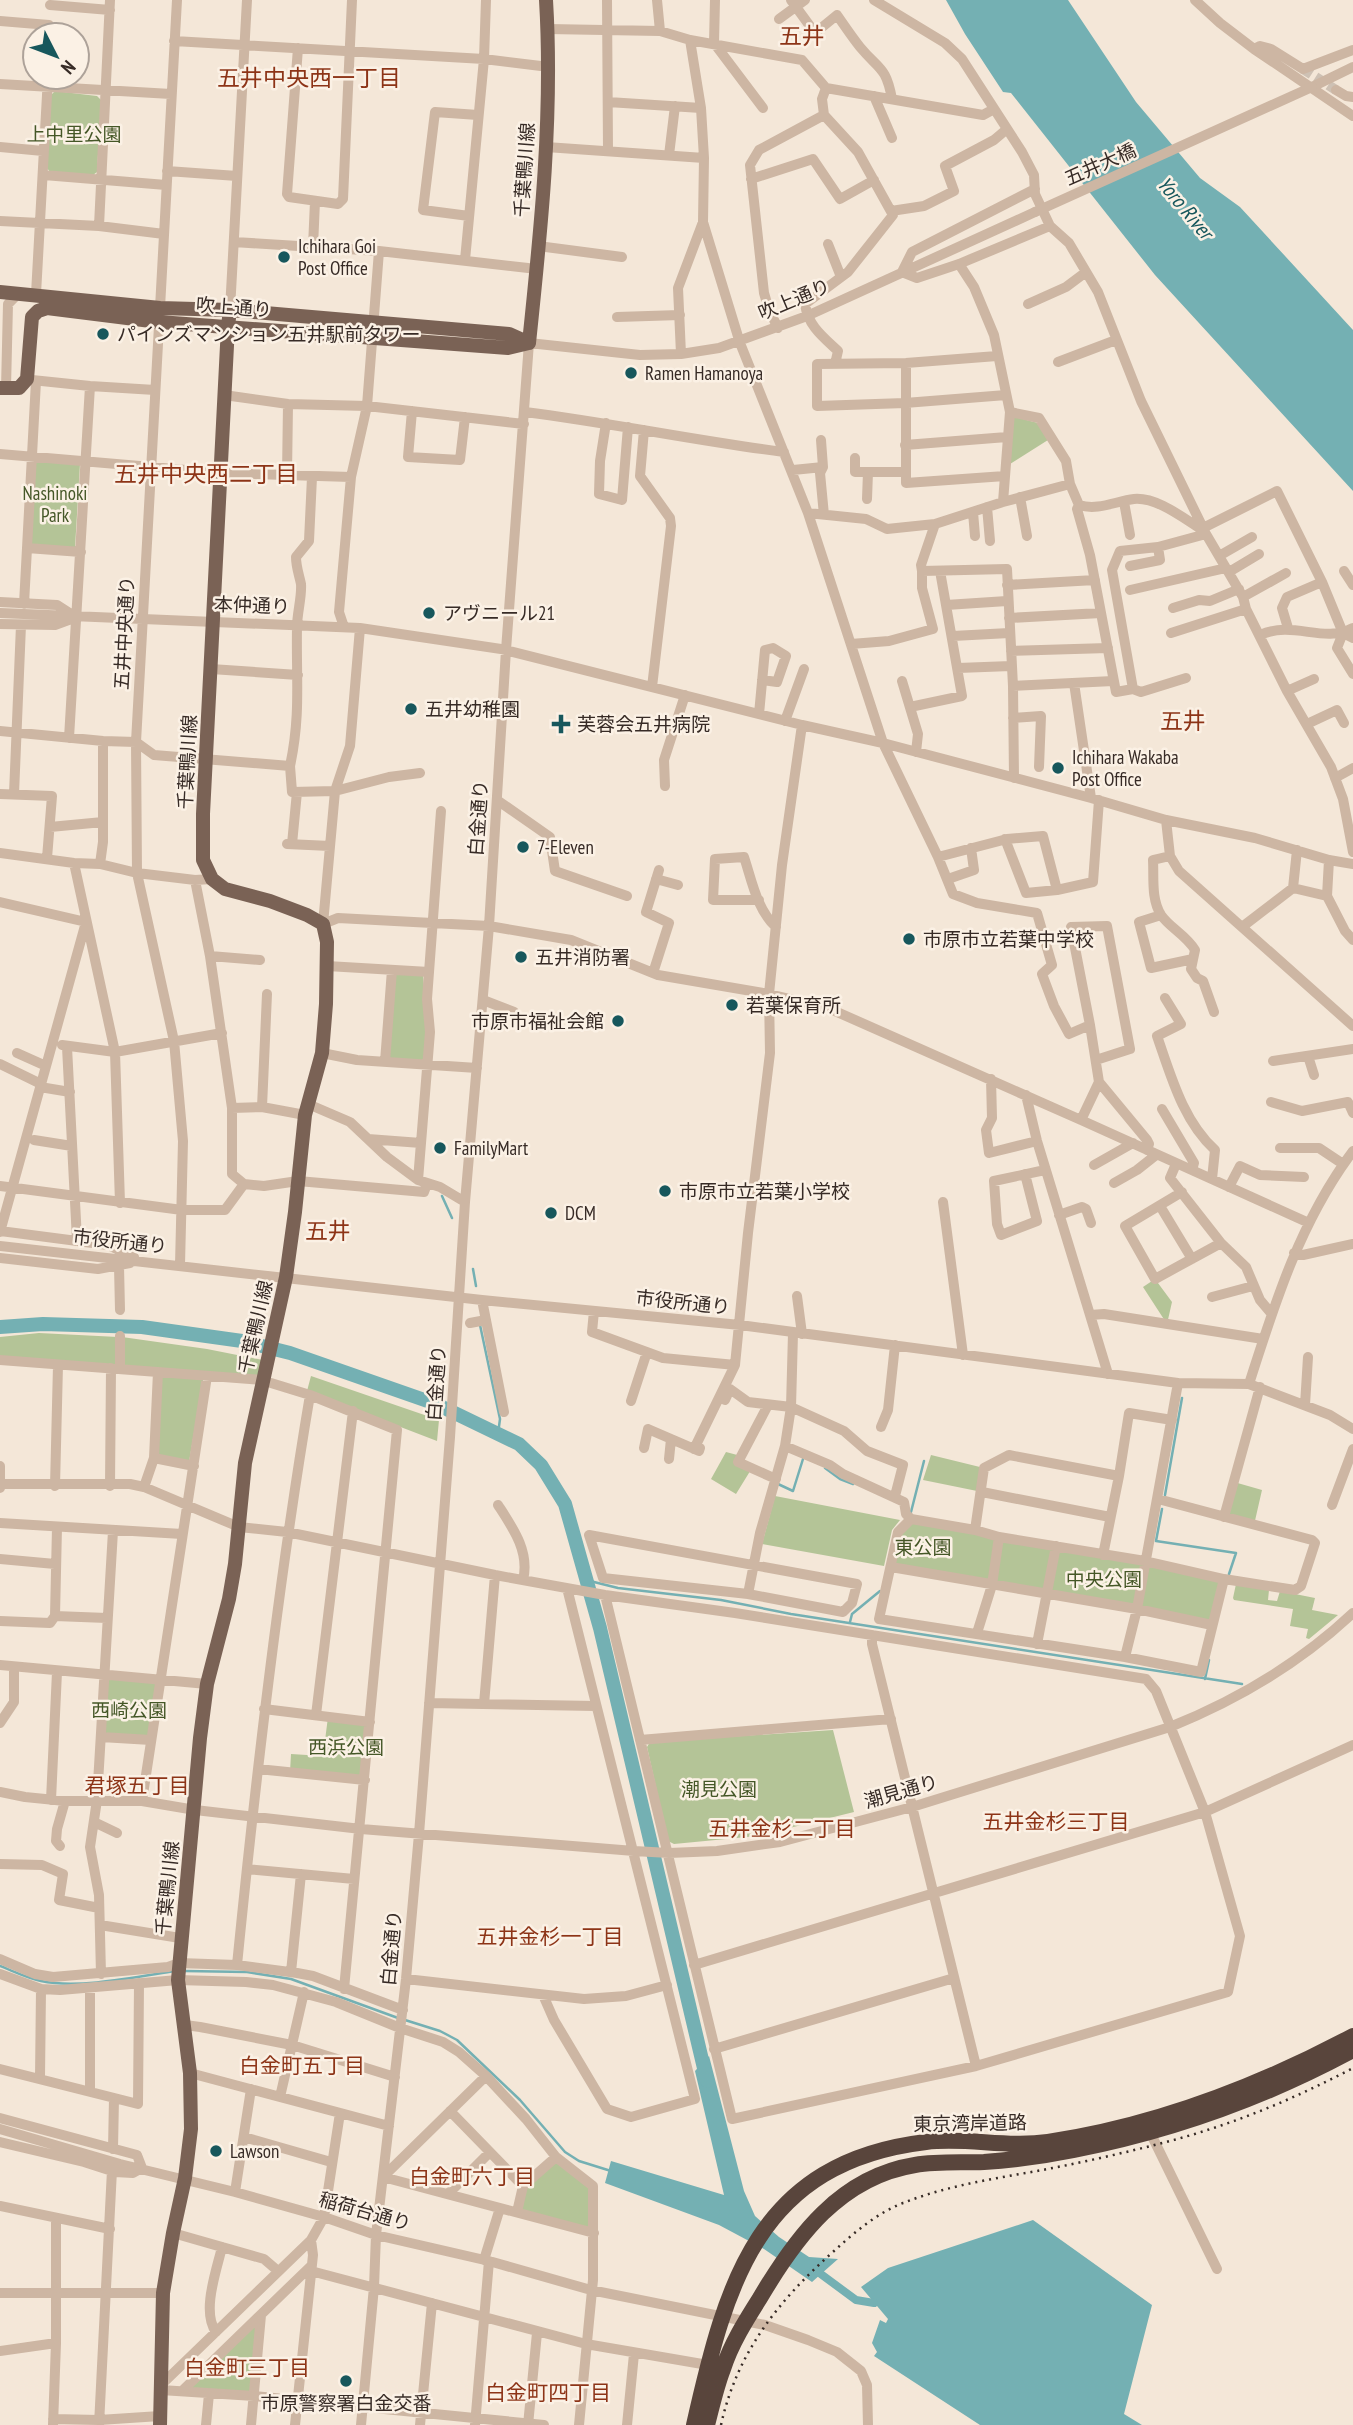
<svg xmlns="http://www.w3.org/2000/svg" width="1353" height="2425" viewBox="0 0 1353 2425" font-family="'PT Sans Narrow','Noto Sans JP',sans-serif">
	<style>
		.green { fill: #b4c497 }
		.water { fill: #74b0b3 }
		.lines { fill: none; stroke-linecap: round; stroke-linejoin: round }
		.stream { stroke: #74b0b3; stroke-width: 2.5 }
		.canal { stroke: #74b0b3; stroke-width: 8 }
		.river { stroke: #74b0b3; stroke-width: 14 }
		.minor-tunnel { stroke: #cec1b4; stroke-width: 10; stroke-dasharray: 10 5; stroke-linecap: butt }
		.minor { stroke: #cdb6a3; stroke-width: 10 }
		.major { stroke: #7a6255; stroke-width: 14 }
		.highway { stroke: #59453c; stroke-width: 16 }
		.rail { stroke: #372b26; stroke-width: 2.5; stroke-dasharray: 2 5; stroke-linecap: butt }
		.minor-bridge { stroke: #cdb6a3; stroke-width: 10 }
		.poi-dot { fill: #17575c; stroke: #fbf1e5; stroke-width: 2.5 }
		.labels { text-anchor: middle; stroke-width: 5; stroke-linejoin: round; paint-order: stroke }
		.park-label { font-size: 19px; fill: #455727; stroke: #fbf1e5 }
		.street-label { font-size: 19px; fill: #372b26; stroke: #fbf1e5 }
		.poi-label { font-size: 19px; fill: #372b26; stroke: #fbf1e5; text-anchor: start }
		.water-label { font-size: 21px; font-style: italic; fill: #17575c; stroke: #fbf1e5 }
		.neighbourhood-label { font-size: 21px; fill: #8d3417; stroke: #fbf1e5 }
		.quarter-label { font-size: 23px; fill: #8d3417; stroke: #fbf1e5 }
	</style>
	<rect width="100%" height="100%" fill="#f4e7d8"/>
	<path class="green" d="M55 91 97 96 101 100 97 172 93 175 50 172 47 168 50 96Z
		M1015 417 1038 423 1048 440 1010 464 1013 419Z
		M35 460 80 464 75 548 30 544Z
		M423 974 427 1031 424 1059 421 1061 391 1059 388 1055 395 975Z
		M1155 1279 1172 1302 1167 1324 1143 1287Z
		M39 1333 118 1337 115 1366 0 1357V1337Z
		M122 1337 207 1349 263 1360 260 1378 125 1366Z
		M163 1375 203 1380 189 1462 158 1455 160 1379Z
		M311 1376 439 1420 437 1441 307 1391Z
		M726 1452 741 1456 752 1468 736 1494 711 1479Z
		M931 1455 984 1468 982 1492 923 1480Z
		M1234 1482 1262 1490 1254 1525 1224 1517Z
		M775 1496 900 1520 892 1530 884 1566 762 1544Z
		M911 1519 1224 1579 1212 1625 891 1567 898 1532Z
		M1236 1584 1269 1590 1268 1600 1277 1601 1280 1591 1315 1598 1312 1610 1338 1615 1309 1639 1306 1638 1308 1629 1290 1626 1293 1609 1234 1600 1233 1598Z
		M104 1675 161 1681 151 1740 101 1737Z
		M328 1717 370 1722 365 1780 290 1772 291 1754 323 1756Z
		M833 1730 854 1812 757 1836 674 1844 668 1841 647 1747 650 1742Z
		M556 2157 593 2186 594 2233 517 2212 523 2186Z
		M261 2315 254 2396 183 2390Z"/>
	<path class="water" d="M946 0H1068L1136 102 1200 178 1240 207 1353 330V491L1155 275 1011 93 1003 92 965 34Z
		M709 2056 744 2191 755 2216 779 2237 809 2257 838 2259 812 2282 764 2249 719 2225 605 2183 611 2161 724 2195 695 2071Z
		M1033 2220 1152 2305 1124 2414 1142 2425H980L874 2356 877 2352 872 2343 880 2320 886 2323 888 2319 861 2287 888 2268Z"/>
	<g class="lines">
		<path class="stream" d="M442 1196 452 1218
			M473 1269 476 1286
			M480 1325 500 1419 498 1434
			M825 1468 840 1479 853 1484
			M778 1484 793 1491 803 1459
			M1165 1495 1182 1398
			M1162 1509 1156 1541 1236 1553 1229 1574
			M911 1512 924 1461
			M586 1580 618 1588 721 1600 791 1614 1242 1684
			M850 1622 852 1614 880 1591
			M1205 1679 1209 1660
			M0 1966C13 1971 27 1978 41 1981 79 1989 136 1977 175 1971
			M185 1971 247 1972 291 1979 398 2018
			M405 2020 440 2031 457 2040 520 2100 565 2152 579 2161 611 2171"/>
		<path class="canal" d="M814 2269 856 2300 874 2303"/>
		<path class="river" d="M0 1327 43 1324 142 1327 242 1341 290 1353 436 1404 519 1444 541 1465 565 1504 600 1628 707 2081"/>
		<path class="minor-tunnel" d="M1303 69 1336 90"/>
		<path class="minor" d="M177 0 136 742 137 873 174 1041 183 1141 180 1265
			M607 0 608 150
			M657 0 660 31
			M715 0 714 43 763 108
			M791 0 815 33 837 15C844 25 852 37 860 47 879 70 886 66 892 99
			M874 0 945 43 962 59 1022 152 1034 175 1035 194 1050 226 1069 243 1098 292 1141 401 1206 534 1243 597 1246 609 1287 691 1331 767 1343 799 1353 852
			M1195 0 1220 23 1254 49 1353 116
			M50 5 110 10
			M779 19 805 0
			M0 21 49 25
			M548 29 660 31 690 40 802 60 826 88 983 115 994 109
			M690 40 701 108 704 158 703 222 740 343 808 513 883 743 938 857 953 894 977 903 1037 913 1052 965 1042 974 1054 1006 1069 1034 1090 1025 1099 1082 1081 1120
			M174 41 484 59 549 67
			M298 48 287 194 289 197 338 204 343 199 352 0
			M1254 49 1260 46 1271 49 1303 69 1353 50
			M0 84 171 94
			M1312 87 1353 67
			M826 88 822 99 824 115 858 152 893 215 848 272 805 304C808 326 823 337 838 351L835 364
			M1336 90 1346 96 1353 97
			M874 96 892 138
			M608 102 701 108
			M0 147 43 151
			M546 147 704 158
			M669 155 675 106
			M167 171 237 176
			M44 175 166 185
			M751 179 813 159 840 199 874 180
			M891 211 924 206 954 191 945 166 994 140 1007 129
			M469 216 423 210 435 112 478 115
			M0 221 99 226 164 234
			M99 226 110 0
			M234 242 379 251 537 269
			M828 244 841 277
			M538 246 622 257
			M313 247 315 201
			M465 260 484 59 486 0
			M959 264 974 287 994 335 1010 412 1003 502
			M902 272 912 252 1035 189
			M902 272 917 278 959 264 1050 226
			M36 294 48 77
			M1028 304 1066 287 1086 272
			M230 310 247 0
			M617 317 680 315
			M778 328 769 310 764 293 750 165 759 150 824 115
			M681 354 678 288 703 222
			M997 356 906 363 817 364V406L905 403 1006 395
			M1058 362 1116 340
			M906 363V483L1005 476
			M32 380 90 386 155 390
			M6 388 8 304 19 293
			M224 395 288 404 367 406 524 424
			M412 411 408 457 460 460 465 417
			M525 412C612 423 697 441 784 452
			M1010 412 1039 418 1066 461 1070 484 1079 505C1098 511 1116 501 1134 499 1157 497 1183 518 1201 529L1277 491 1322 582 1343 633 1353 638
			M606 423 600 461 599 494 622 500 628 427
			M644 430 640 476 670 518 671 526 652 687
			M821 440 823 467 820 473 824 515
			M905 445 1007 437
			M0 454 221 473 351 477
			M855 458V472H906
			M793 470 823 467
			M287 475 288 404
			M1020 497 1027 536
			M867 499 868 472
			M1124 502 1130 535
			M1079 505 1077 509 1090 555 1116 692 1133 689 1141 692 1186 678
			M987 507 990 541
			M973 512 975 536
			M808 513 866 519 887 529 935 524 1003 502 1070 484
			M935 524 921 565 922 571 1007 569 1013 686 1014 778
			M27 548 81 552
			M1219 556 1252 537
			M1130 566 1160 560 1158 547 1206 534
			M1344 571 1353 585
			M1229 572 1259 554
			M1007 585 1095 580
			M1130 590 1226 568
			M1243 597 1286 573
			M0 602 57 605 74 616
			M24 604 36 381
			M946 605 1007 601
			M1173 608 1199 600 1210 601 1239 589
			M0 613 360 628 501 649 802 725 883 743 1091 798 1166 820 1255 838 1329 860 1353 864
			M1009 618 1101 613
			M0 624 55 625 74 618
			M344 627 339 612 351 477 367 406 379 251
			M360 628 350 746 335 791 323 924 338 918 489 926 571 940 658 975 769 994 828 1008 1081 1120 1309 1223
			M1288 628 1282 608 1287 597 1322 582
			M1171 633 1246 609
			M1343 633 1337 648 1353 674
			M1260 635C1294 620 1323 644 1353 628
			M953 636 1009 633
			M851 644 889 641 933 629 922 588V571
			M1011 651 1108 648
			M958 668 1011 666
			M211 669 298 675
			M902 681 918 734 916 752
			M1074 683 1091 798
			M1013 686 1113 681
			M1133 689 1112 570 1120 551 1158 547
			M1287 691 1314 679
			M910 707 962 696 940 571
			M759 714 765 650 773 648 786 656 777 682 762 680
			M1013 718 1041 716 1039 767
			M785 721 804 669
			M1307 724 1337 710 1344 723
			M0 731 103 741 136 742 154 755 290 766 292 792 335 791 389 777 420 773
			M69 738 90 386
			M290 766C301 715 296 678 297 627 297 613 302 597 301 584 299 574 296 567 296 557L309 541 312 477
			M1335 778 1353 768
			M665 786 664 760 685 695
			M0 794 52 796 47 858
			M14 794 21 625
			M497 800 550 837 555 871 627 896
			M1166 820 1170 856 1179 871 1353 1026
			M50 827 103 822
			M1005 839 1026 893 1057 890
			M287 844 330 846
			M292 844 297 792
			M0 853 74 863 100 864 137 873 195 880 212 879
			M1170 856 1153 860C1154 878 1151 899 1161 915 1170 928 1186 935 1195 950L1191 969 1197 978 1203 981 1214 1012
			M938 857 1007 839 1043 836 1057 890 1093 882 1099 800
			M1329 860 1327 896 1345 931 1353 940
			M74 863 115 1052 120 1203
			M100 864 103 842V741
			M656 879 678 885
			M948 879 974 870 971 848
			M195 880 210 956 232 1108V1174L244 1184 264 1186 298 1181 424 1192 427 1184
			M1293 888 1327 896
			M759 900H713L715 859 744 857C752 881 757 910 776 927
			M0 902 86 922 0 1232
			M1161 915 1139 922 1151 968 1193 959
			M1242 927 1293 888 1297 850
			M210 956 260 960
			M327 966 429 972
			M653 973 669 923 646 912 659 870
			M1165 998 1181 1024 1157 1036C1171 1076 1183 1121 1215 1150L1212 1179
			M483 1000 514 1012
			M1090 1025 1071 927 1107 926 1130 1049 1096 1060
			M62 1045 115 1052 222 1033
			M67 1047 77 1240
			M17 1053 46 1066
			M322 1053 357 1060 477 1068
			M1308 1056 1314 1075
			M1273 1061 1353 1049
			M385 1062 392 970
			M0 1064 41 1084
			M991 1079 992 1118 986 1130 989 1153 1037 1141
			M1099 1082 1147 1140 1149 1144 1147 1150
			M40 1087 70 1092
			M1026 1095 1037 1141 1108 1374
			M1271 1102 1302 1111 1348 1102 1353 1113
			M308 1104 350 1122 387 1157 418 1180 440 1187 465 1202
			M262 1107 267 994
			M232 1108 262 1107 305 1115
			M1162 1109 1194 1163 1192 1170
			M368 1139 421 1143
			M34 1140 72 1146
			M1280 1148H1319L1343 1164
			M1176 1164 1170 1178 1221 1243 1246 1267 1260 1300 1271 1313
			M1094 1165 1133 1143
			M1025 1174 1037 1221 1001 1235 997 1224 994 1181 1045 1170
			M418 1180 430 1032 427 999 441 811
			M1114 1183 1137 1170 1156 1155
			M0 1186 182 1210H225L244 1184
			M1229 1187 1240 1166 1260 1175 1304 1177
			M1182 1192 1125 1226 1155 1279 1221 1243
			M943 1202 963 1355
			M1160 1206 1192 1259
			M1059 1215 1082 1207 1086 1209 1091 1223
			M0 1231 108 1245 134 1257
			M0 1246 482 1300 740 1325 1178 1383 1249 1384 1330 1415 1353 1429
			M1294 1253 1303 1255 1353 1244
			M0 1258 98 1269 130 1263
			M119 1266 120 1310
			M797 1296 802 1334
			M1212 1297 1253 1286
			M482 1300 504 1412
			M594 1311 592 1332 663 1358 735 1365
			M1090 1315 1104 1314 1263 1339
			M470 1323 486 1320
			M120 1336V1368
			M0 1360 262 1380
			M271 1383 310 1395 397 1430 344 1989
			M1249 1384C1275 1302 1301 1220 1353 1151
			M725 1400 730 1389 748 1402 791 1407 844 1431 867 1451 903 1465 895 1496
			M631 1401 647 1352
			M768 1405 738 1462 776 1479
			M1305 1405 1308 1357
			M881 1427 888 1410 895 1345
			M785 1446 830 1465 843 1474 904 1502 906 1514 911 1519 975 1530 999 1537 1145 1561 1224 1579 1295 1590 1301 1586 1315 1543 1312 1540 1158 1499
			M644 1448 648 1429 699 1451 700 1448
			M694 1449 735 1365 748 1233 770 1053 769 994 782 865 802 725
			M154 1458 194 1466
			M669 1459 671 1439
			M0 1466V1488
			M1 1484H130L144 1487 239 1527 287 1532 495 1575 605 1595 735 1613 1146 1679 1156 1691 1205 1812 1240 1936 1228 1992 976 2066 732 2119 605 1595
			M55 1486 58 1365
			M110 1486 111 1368
			M144 1487 154 1458 158 1372
			M982 1492 1110 1517
			M498 1505C513 1528 530 1552 523 1580
			M1332 1505 1353 1449
			M1224 1517 1260 1387
			M911 1519 898 1532 879 1619 1125 1657 1201 1672 1224 1579
			M0 1523 182 1534
			M975 1530 984 1468 1009 1455 1119 1476
			M589 1535 857 1584 852 1603 843 1612 748 1594 603 1578Z
			M1103 1555 1119 1476 1129 1413 1172 1420
			M0 1559 55 1564
			M891 1567 1137 1609 1212 1625
			M748 1594 760 1533 785 1446 791 1407 793 1333
			M55 1616 57 1527
			M0 1621 50 1623 55 1616 107 1618
			M977 1633 992 1585 999 1537
			M872 1635V1644L976 2066
			M1037 1644 1056 1546
			M1125 1657 1137 1609 1178 1383
			M0 1665 207 1684
			M429 1703 596 1706
			M484 1704 495 1575
			M264 1709 370 1722
			M316 1715 353 1411
			M0 1723 14 1702V1667
			M101 1737 151 1740
			M640 1740 891 1719
			M258 1769 365 1780
			M0 1792 25 1797 65 1801H142L195 1810 361 1829 634 1851 669 1853 717 1851 780 1842 912 1807 1170 1727C1237 1700 1300 1663 1353 1613
			M51 1800 57 1672
			M142 1801 207 1376
			M94 1822 117 1833
			M60 1846 56 1841 57 1829 65 1801
			M0 1864 42 1865 63 1874 59 1900 99 1908
			M247 1869 354 1879
			M100 1925 180 1938
			M0 1959 35 1974 53 1977 168 1967 179 1963 237 1965 297 1973 313 1976 403 2010
			M237 1965C256 1774 278 1584 310 1395
			M694 1965 1205 1812 1353 1745
			M291 1972 301 1874
			M0 1974 41 1989 60 1990 178 1980 246 1982 273 1985 336 2002 400 2028 443 2042 459 2052 486 2076 526 2119 556 2157 593 2186V2280L579 2425
			M101 1974 99 1895 90 1847 97 1800 113 1531
			M406 1979 584 1999 626 1996 667 1985
			M543 1995 554 2020 607 2109 631 2117 695 2099 567 1588
			M185 2025 200 2027 292 2045 395 2077
			M714 2049 954 1978
			M0 2069 138 2104 139 1983
			M190 2073 389 2126
			M40 2078 41 1989
			M90 2091V1989
			M280 2097 304 1992
			M450 2111 523 2186
			M0 2118 137 2155 142 2168 133 2173 115 2172 84 2162 0 2142
			M1148 2128 1217 2269
			M0 2129 120 2164 235 2192 324 2217 376 2235 489 2261 591 2290 765 2325 808 2340 837 2352 861 2371 867 2385 868 2425
			M244 2137 331 2162
			M113 2149 114 2098
			M383 2177 594 2233
			M383 2177 486 2076
			M235 2192 251 2089
			M449 2193 490 2152
			M0 2206 110 2229
			M517 2212 523 2186 556 2157
			M173 2233 264 2259 278 2271
			M484 2260 500 2208
			M311 2271 586 2344 708 2365
			M0 2293H163
			M216 2332C201 2312 217 2269 222 2247
			M0 2351 56 2343
			M161 2385 311 2240 324 2217 340 2113
			M161 2390 254 2396 544 2425
			M183 2390 312 2265
			M53 2419 99 2420 160 2416
			M53 2425 56 2343V2218
			M99 2425 112 2170
			M206 2425 209 2394
			M251 2425 261 2315
			M295 2425 313 2255 311 2240
			M361 2425 374 2287 376 2235 406 1979 419 1834 450 1437 465 1202 489 926 506 650 529 343 640 355 681 354 719 348 807 316 1035 212
			M420 2425 432 2303
			M475 2425 489 2261
			M528 2425 537 2333
			M627 2425 634 2354"/>
		<path class="major" d="M0 292 160 308 230 310 509 334 529 343
			M529 343C541 229 553 114 546 0
			M0 388H19L27 379 32 317 38 311 47 308 159 322 508 348 529 343
			M160 2425 163 2293 173 2233 185 2178 191 2129 190 2073 178 1980 200 1738 207 1684 229 1599 235 1564 245 1463 286 1277 295 1212 305 1115 322 1053 326 1004 327 942 323 924 307 915 270 901 225 889 212 879 203 860V814L228 326 230 310"/>
		<path class="highway" d="M694 2425C726 2283 758 2162 926 2142 966 2137 1007 2148 1048 2142 1154 2126 1259 2086 1353 2036
			M707 2425C712 2406 716 2387 723 2369 731 2344 746 2320 760 2298 796 2237 840 2177 915 2165 938 2161 961 2163 984 2162 1014 2160 1045 2156 1074 2150 1171 2131 1266 2097 1353 2050"/>
		<path class="rail" d="M721 2425C737 2352 779 2300 834 2251 855 2232 877 2213 903 2203 946 2186 992 2179 1037 2171 1080 2163 1124 2153 1166 2142 1232 2125 1294 2099 1353 2068"/>
		<path class="minor-bridge" d="M1035 212 1312 87"/>
	</g>
	<g class="poi-dot">
		<circle cx="284" cy="257" r="7"/>
		<circle cx="103" cy="334" r="7"/>
		<circle cx="631" cy="373" r="7"/>
		<circle cx="429" cy="613" r="7"/>
		<circle cx="411" cy="709" r="7"/>
		<path d="M557.5 713.5h7v7h7v7h-7v7h-7v-7h-7v-7h7z"/>
		<circle cx="1058" cy="768" r="7"/>
		<circle cx="523" cy="847" r="7"/>
		<circle cx="909" cy="939" r="7"/>
		<circle cx="521" cy="957" r="7"/>
		<circle cx="732" cy="1005" r="7"/>
		<circle cx="618" cy="1021" r="7"/>
		<circle cx="440" cy="1148" r="7"/>
		<circle cx="665" cy="1191" r="7"/>
		<circle cx="551" cy="1213" r="7"/>
		<circle cx="216" cy="2151" r="7"/>
		<circle cx="346" cy="2381" r="7"/>
	</g>
	<g class="labels">
		<g class="park-label">
			<text x="74" y="141">上中里公園</text>
			<text x="55" y="500">Nashinoki<tspan x="55" dy="22">Park</tspan></text>
			<text x="923" y="1554">東公園</text>
			<text x="1104" y="1586">中央公園</text>
			<text x="129" y="1717">西崎公園</text>
			<text x="346" y="1754">西浜公園</text>
			<text x="719" y="1796">潮見公園</text>
		</g>
		<g class="street-label">
			<text transform="translate(1100 164) rotate(-24)" y="7">五井大橋</text>
			<text transform="translate(524 170) rotate(-86)" y="7">千葉鴨川線</text>
			<text transform="translate(794 299) rotate(-23)" y="7">吹上通り</text>
			<text transform="translate(234 307) rotate(4)" y="7">吹上通り</text>
			<text transform="translate(252 605) rotate(2)" y="7">本仲通り</text>
			<text transform="translate(124 633) rotate(-87)" y="7">五井中央通り</text>
			<text transform="translate(187 762) rotate(-87)" y="7">千葉鴨川線</text>
			<text transform="translate(478 818) rotate(-86)" y="7">白金通り</text>
			<text transform="translate(120 1241) rotate(6)" y="7">市役所通り</text>
			<text transform="translate(683 1302) rotate(6)" y="7">市役所通り</text>
			<text transform="translate(255 1327) rotate(-77)" y="7">千葉鴨川線</text>
			<text transform="translate(436 1383) rotate(-86)" y="7">白金通り</text>
			<text transform="translate(901 1791) rotate(-16)" y="7">潮見通り</text>
			<text transform="translate(167 1888) rotate(-84)" y="7">千葉鴨川線</text>
			<text transform="translate(391 1948) rotate(-85)" y="7">白金通り</text>
			<text transform="translate(970 2123) rotate(-1)" y="7">東京湾岸道路</text>
			<text transform="translate(365 2211) rotate(16)" y="7">稲荷台通り</text>
		</g>
		<g class="poi-label">
			<text x="298" y="253">Ichihara Goi<tspan x="298" dy="22">Post Office</tspan></text>
			<text x="117" y="341">パインズマンション五井駅前タワー</text>
			<text x="645" y="380">Ramen Hamanoya</text>
			<text x="443" y="620">アヴニール21</text>
			<text x="425" y="716">五井幼稚園</text>
			<text x="577" y="731">芙蓉会五井病院</text>
			<text x="1072" y="764">Ichihara Wakaba<tspan x="1072" dy="22">Post Office</tspan></text>
			<text x="537" y="854">7-Eleven</text>
			<text x="923" y="946">市原市立若葉中学校</text>
			<text x="535" y="964">五井消防署</text>
			<text x="746" y="1012">若葉保育所</text>
			<text x="604" y="1028" text-anchor="end">市原市福祉会館</text>
			<text x="454" y="1155">FamilyMart</text>
			<text x="679" y="1198">市原市立若葉小学校</text>
			<text x="565" y="1220">DCM</text>
			<text x="230" y="2158">Lawson</text>
			<text x="346" y="2410" text-anchor="middle">市原警察署白金交番</text>
		</g>
		<g class="water-label">
			<text transform="translate(1185 208) rotate(50)" y="7">Yoro River</text>
		</g>
		<g class="neighbourhood-label">
			<text x="137" y="1793">君塚五丁目</text>
			<text x="1056" y="1829">五井金杉三丁目</text>
			<text x="782" y="1836">五井金杉二丁目</text>
			<text x="550" y="1944">五井金杉一丁目</text>
			<text x="302" y="2073">白金町五丁目</text>
			<text x="472" y="2184">白金町六丁目</text>
			<text x="247" y="2375">白金町三丁目</text>
			<text x="548" y="2400">白金町四丁目</text>
		</g>
		<g class="quarter-label">
			<text x="802" y="44">五井</text>
			<text x="309" y="86">五井中央西一丁目</text>
			<text x="206" y="482">五井中央西二丁目</text>
			<text x="1183" y="729">五井</text>
			<text x="328" y="1239">五井</text>
		</g>
	</g>
	<g transform="translate(56 56) rotate(132)"><circle r="33" fill="#fbf1e5" stroke="#ada299" stroke-width="2"/>
	<path d="M0-5L12 26L0 18L-12 26Z" fill="#17575c"/>
	<text y="-10" font-size="19" font-weight="bold" text-anchor="middle" fill="#372b26">N</text>
	</g>
</svg>
